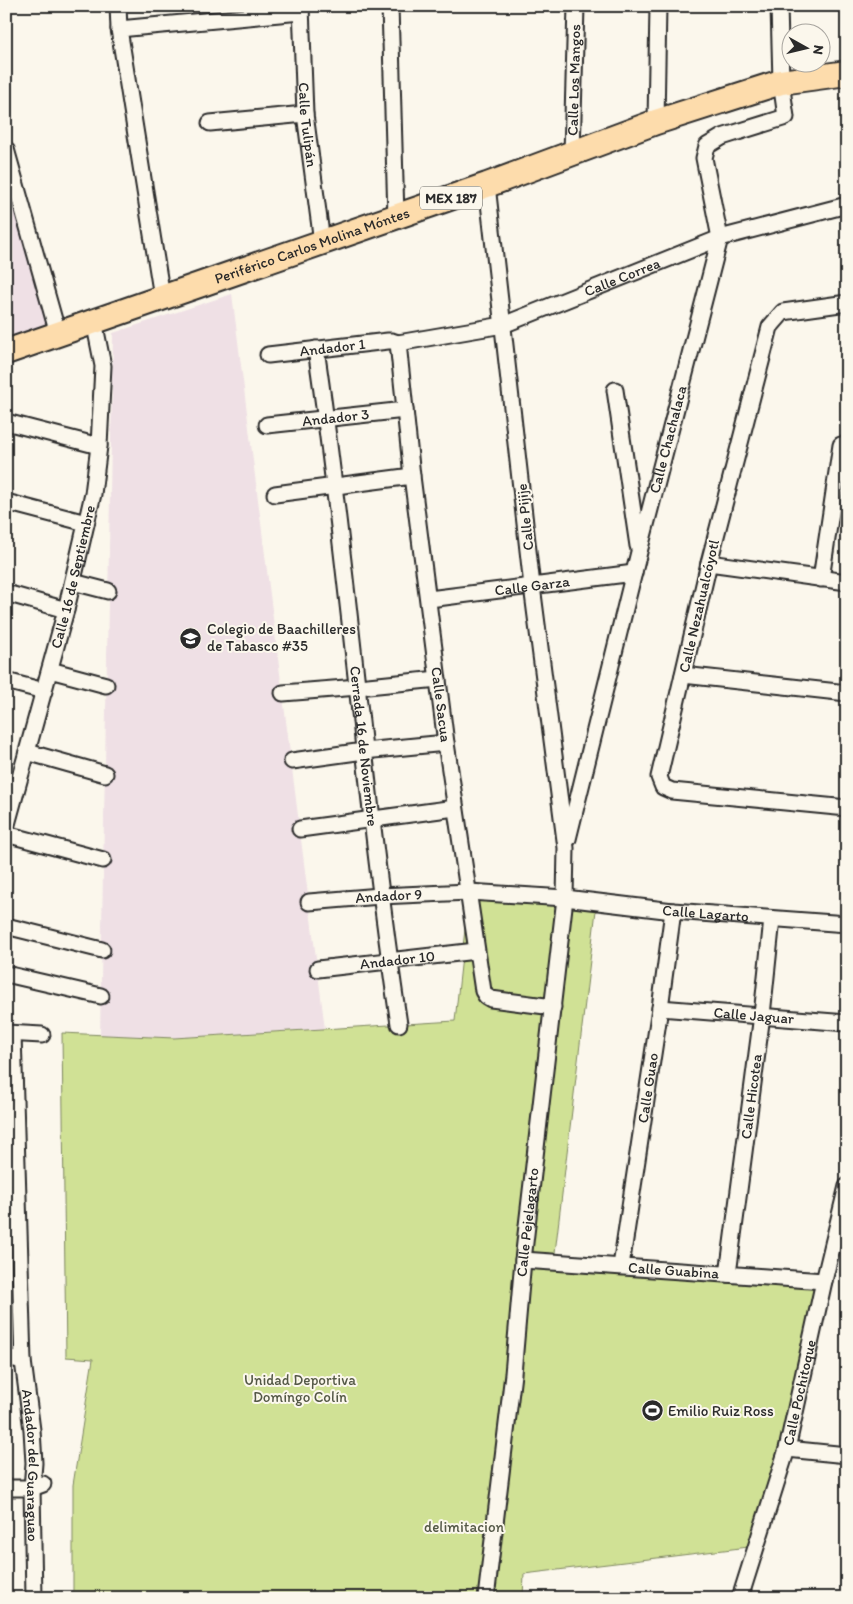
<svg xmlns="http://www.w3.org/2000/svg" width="853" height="1604" viewBox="0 0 853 1604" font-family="Itim,sans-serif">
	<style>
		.built { fill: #efe0e5 }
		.green { fill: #d0e195; stroke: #7e8660 }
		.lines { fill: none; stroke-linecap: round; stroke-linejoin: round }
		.minor-casing { stroke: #2b2b2b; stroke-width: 19 }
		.primary-casing { stroke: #2b2b2b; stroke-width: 28 }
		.minor { stroke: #fbf7ec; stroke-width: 15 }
		.primary { stroke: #fddcac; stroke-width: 24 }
		.labels { text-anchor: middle; stroke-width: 4; stroke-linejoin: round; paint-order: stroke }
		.shield { fill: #fbf7ec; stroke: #696865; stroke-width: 1 }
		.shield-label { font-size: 14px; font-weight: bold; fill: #2b2b2b }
		.street-label { font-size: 15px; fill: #2b2b2b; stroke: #fbf7ec }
		.poi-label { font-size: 15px; fill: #2b2b2b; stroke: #fbf7ec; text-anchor: start }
		.park-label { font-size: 15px; fill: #545846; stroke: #fbf7ec }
	</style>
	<rect width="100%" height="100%" fill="#fbf7ec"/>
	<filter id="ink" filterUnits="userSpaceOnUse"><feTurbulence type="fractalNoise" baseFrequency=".02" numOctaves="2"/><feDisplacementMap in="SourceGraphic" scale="10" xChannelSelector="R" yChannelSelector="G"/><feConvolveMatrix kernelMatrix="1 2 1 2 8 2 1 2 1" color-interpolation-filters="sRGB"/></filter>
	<g filter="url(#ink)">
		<path class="built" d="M6 149 58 334 6 352Z
			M232 294 325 1029 174 1038 100 1035 113 333Z"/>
		<path class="green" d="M469 892 597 902 554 1261 824 1281 757 1546 524 1574 523 1598H73V1485L93 1359 66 1357 62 1033 174 1038 455 1021Z"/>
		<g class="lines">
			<defs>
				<g id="minor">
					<path d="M118 6 119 29 162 297"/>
					<path id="s1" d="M301 6 305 114 322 242"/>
					<path d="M390 6 396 217"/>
					<path d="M119 29 301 12"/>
					<path d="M656 122 658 6"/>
					<path d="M210 123 305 114"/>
					<path d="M6 149 58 334"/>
					<path id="s2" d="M572 154 576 6"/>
					<path d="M847 303 783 312 770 327 709 563 659 777 663 787 672 791 847 808"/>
					<path id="s3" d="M398 343 412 476 446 743 483 991 486 996 491 999 553 1007"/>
					<path id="s4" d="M316 349C349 573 365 800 399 1024"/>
					<path id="s5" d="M268 355 388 341H392L398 343 503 325 720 238 847 205"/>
					<path d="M615 390 638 546"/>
					<path d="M6 422 99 446"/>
					<path id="s6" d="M267 425 405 410"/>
					<path d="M275 494 412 476"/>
					<path d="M6 502 86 523"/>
					<path d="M709 563 847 582"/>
					<path d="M821 579 841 445"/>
					<path d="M73 582 108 591"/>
					<path d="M6 593 66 610"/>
					<path id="s7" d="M429 599 634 573"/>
					<path d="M50 670 106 685"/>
					<path d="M683 675 847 693"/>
					<path d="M6 681 44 691"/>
					<path d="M283 693 358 687 438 679"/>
					<path d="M27 752 105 774"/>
					<path d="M292 761 364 751 446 743"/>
					<path id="s8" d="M6 828 66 610 93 494 99 446 103 366 94 321"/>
					<path d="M300 829 455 808"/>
					<path d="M6 834 103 860"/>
					<path id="s9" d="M568 839 639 552 720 238 704 158 707 146 722 137 786 117 781 82 779 6"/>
					<path id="s10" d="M309 902 380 896 469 892 565 898 673 911 847 924"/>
					<path d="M6 926 102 950"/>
					<path id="s11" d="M318 969 476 951"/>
					<path d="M6 974 101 996"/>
					<path id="s12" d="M660 1008 847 1023"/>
					<path d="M6 1033 42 1035"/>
					<path id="s13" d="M13 1034 23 1361 32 1430 34 1463 32 1488 34 1598"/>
					<path id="s14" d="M523 1260 824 1281"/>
					<path id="s15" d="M621 1266 660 1008 673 911"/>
					<path id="s16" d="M728 1274 762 1015 772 919"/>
					<path d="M6 1357 23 1361"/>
					<path d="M787 1449 847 1455"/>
					<path d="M6 1488H32L43 1484"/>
					<path id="s17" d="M486 1598 513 1374 523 1260 565 898 566 848 532 586 487 185"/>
					<path id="s18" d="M740 1598 787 1449 824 1281 847 1186"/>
				</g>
				<g id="primary">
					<path id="s19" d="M6 352 487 185 656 122 781 82 847 73"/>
				</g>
			</defs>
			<use href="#minor" class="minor-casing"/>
			<use href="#primary" class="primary-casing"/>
			<use href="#minor" class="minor"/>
			<use href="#primary" class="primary"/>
		</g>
	</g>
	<defs>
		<symbol id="school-disc" viewBox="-11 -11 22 22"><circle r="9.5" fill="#2b2b2b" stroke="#fbf7ec"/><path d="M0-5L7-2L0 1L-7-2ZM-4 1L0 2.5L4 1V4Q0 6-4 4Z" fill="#fff"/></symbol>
		<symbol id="stadium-disc" viewBox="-11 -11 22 22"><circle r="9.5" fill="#2b2b2b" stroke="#fbf7ec"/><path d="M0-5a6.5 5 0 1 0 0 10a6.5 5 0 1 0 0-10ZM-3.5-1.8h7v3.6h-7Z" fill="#fff"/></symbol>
	</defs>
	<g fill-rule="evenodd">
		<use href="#school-disc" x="178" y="626" width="25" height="25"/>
		<use href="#stadium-disc" x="640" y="1398" width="25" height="25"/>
	</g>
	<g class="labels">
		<rect class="shield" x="420" y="186.5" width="62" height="23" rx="4"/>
		<g class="shield-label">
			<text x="451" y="203">MEX 187</text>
		</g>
		<g class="street-label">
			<text dy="5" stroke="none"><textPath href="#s2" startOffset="74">Calle Los Mangos</textPath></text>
			<text dy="5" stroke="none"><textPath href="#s1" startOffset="119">Calle Tulipán</textPath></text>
			<text dy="5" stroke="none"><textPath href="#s19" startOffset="324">Periférico Carlos Molina Móntes</textPath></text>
			<text dy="5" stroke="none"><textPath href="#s5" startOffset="366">Calle Correa</textPath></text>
			<text dy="5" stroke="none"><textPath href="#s5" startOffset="65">Andador 1</textPath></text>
			<text dy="5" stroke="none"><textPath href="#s6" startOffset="69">Andador 3</textPath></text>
			<text dy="5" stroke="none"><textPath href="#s9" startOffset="412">Calle Chachalaca</textPath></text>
			<text transform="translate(525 517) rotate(-96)" y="5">Calle Pijije</text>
			<text dy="5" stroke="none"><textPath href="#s8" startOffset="260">Calle 16 de Septiembre</textPath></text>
			<text dy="5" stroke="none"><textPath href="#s7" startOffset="104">Calle Garza</textPath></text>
			<text transform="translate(699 606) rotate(-77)" y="5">Calle Nezahualcóyotl</text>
			<text dy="5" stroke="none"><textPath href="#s3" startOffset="364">Calle Sacua</textPath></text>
			<text dy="5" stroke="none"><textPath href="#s4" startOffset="400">Cerrada 16 de Noviembre</textPath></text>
			<text dy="5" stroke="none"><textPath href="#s10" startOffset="80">Andador 9</textPath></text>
			<text dy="5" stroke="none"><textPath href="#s10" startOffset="398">Calle Lagarto</textPath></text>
			<text dy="5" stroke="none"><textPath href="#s11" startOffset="80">Andador 10</textPath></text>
			<text dy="5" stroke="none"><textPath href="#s12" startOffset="94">Calle Jaguar</textPath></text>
			<text dy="5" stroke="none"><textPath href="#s15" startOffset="180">Calle Guao</textPath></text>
			<text dy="5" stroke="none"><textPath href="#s16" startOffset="179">Calle Hicotea</textPath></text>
			<text dy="5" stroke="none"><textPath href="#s17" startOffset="378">Calle Pejelagarto</textPath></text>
			<text dy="5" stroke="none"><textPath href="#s14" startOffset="151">Calle Guabina</textPath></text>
			<text dy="5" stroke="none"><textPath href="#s18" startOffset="214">Calle Pochitoque</textPath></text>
			<text dy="5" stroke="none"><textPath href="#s13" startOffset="432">Andador del Guaraguao</textPath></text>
		</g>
		<g class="poi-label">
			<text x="207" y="634">Colegio de Baachilleres<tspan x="207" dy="17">de Tabasco #35</tspan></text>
			<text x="668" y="1416">Emilio Ruiz Ross</text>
		</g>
		<g class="park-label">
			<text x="300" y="1385">Unidad Deportiva<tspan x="300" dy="17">Domíngo Colín</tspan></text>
			<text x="464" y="1532">delimitacion</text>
		</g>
	</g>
	<rect width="853" height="1604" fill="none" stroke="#fbf7ec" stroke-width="25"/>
	<rect x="12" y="12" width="828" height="1579" fill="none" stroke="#2b2b2b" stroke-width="2" filter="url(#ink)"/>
	<g transform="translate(806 48) rotate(98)"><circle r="24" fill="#fbf7ec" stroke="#a8a59f"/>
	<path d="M0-4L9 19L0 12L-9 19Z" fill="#2b2b2b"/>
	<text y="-8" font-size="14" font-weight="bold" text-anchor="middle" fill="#2b2b2b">N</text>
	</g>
</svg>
